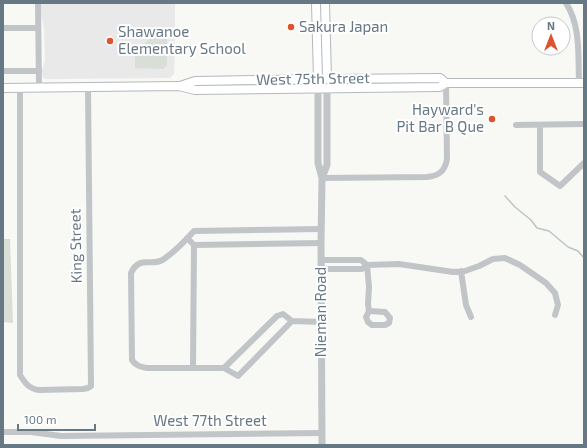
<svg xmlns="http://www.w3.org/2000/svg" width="587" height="448" viewBox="0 0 587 448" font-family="'Exo 2',sans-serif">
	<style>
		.built { fill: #e8e9e8 }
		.green { fill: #d9ded6 }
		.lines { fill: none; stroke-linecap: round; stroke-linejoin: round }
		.stream { stroke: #bac5c9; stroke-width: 1.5 }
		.secondary-casing { stroke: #b3b9bd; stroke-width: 10 }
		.minor { stroke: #c1c5c8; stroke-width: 6 }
		.tertiary { stroke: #c1c5c8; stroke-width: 7 }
		.secondary { stroke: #fff; stroke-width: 8 }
		.poi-dot { fill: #de532e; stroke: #fff; stroke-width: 1.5 }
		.labels { text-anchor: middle; stroke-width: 4; stroke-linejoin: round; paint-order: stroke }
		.poi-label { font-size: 15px; fill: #677885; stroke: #fff; text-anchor: start }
		.street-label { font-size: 15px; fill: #677885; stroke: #fff }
	</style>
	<rect width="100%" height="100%" fill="#f8f8f5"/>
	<path class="built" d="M41 3H175V30H173V36H175L174 74 170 78 46 79 44 78 42 75V70L45 61 44 28 41 13Z"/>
	<path class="green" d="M152 37 167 38V65L163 69 135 68V52Z
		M3 239H10L13 323 3 322Z"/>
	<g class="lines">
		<path class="stream" d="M505 196 515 207 531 220 537 228 549 231 568 247 578 251 584 258"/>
		<defs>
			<path id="secondary" d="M316 3 318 79
				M325 3 327 79
				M180 86 195 81 334 79 440 78 446 83
				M3 88 179 86 195 90 440 87 446 83H584"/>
		</defs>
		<use href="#secondary" class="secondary-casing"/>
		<path class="minor" d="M38 3 39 87
			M566 3C581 26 578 56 579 83
			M3 28H38
			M3 71H39
			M20 88V375C25 383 29 389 39 390L83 389 88 388 91 386 88 87
			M516 125 584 124
			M540 125V172L560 186 584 163
			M322 178 427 177C439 176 445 171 447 159L446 83
			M321 229 194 231C186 240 174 252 164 259 152 268 140 254 131 273L132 360C136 366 141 367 147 368H224L277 316 283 314 292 321 322 322
			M187 238 194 245 193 368
			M194 245 321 243
			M321 260H361L367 265
			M367 265 369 287 368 304 369 311 366 317 368 322 372 325H385L389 323 390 318 385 312 369 311
			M321 269H362L367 265 399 264 453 272 465 271 479 266 493 259 505 258 520 265 546 283 555 293 558 305 555 315
			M461 271 466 305 471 317
			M224 368 238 376 292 321
			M3 432H31L61 436 322 433"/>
		<path class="tertiary" d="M318 83V163L322 178 321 243 322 445
			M322 178 327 165V83"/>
		<use href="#secondary" class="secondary"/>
	</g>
	<g class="poi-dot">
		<circle cx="291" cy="27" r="4"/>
		<circle cx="110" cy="41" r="4"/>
		<circle cx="492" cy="119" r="4"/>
	</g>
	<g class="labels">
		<g class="poi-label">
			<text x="299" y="32">Sakura Japan</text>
			<text x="118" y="37">Shawanoe<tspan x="118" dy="17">Elementary School</tspan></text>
			<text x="484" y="115" text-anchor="end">Hayward's<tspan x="484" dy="17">Pit Bar B Que</tspan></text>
		</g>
		<g class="street-label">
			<text transform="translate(313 79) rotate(-1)" y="5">West 75th Street</text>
			<text transform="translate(76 246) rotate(-91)" y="5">King Street</text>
			<text transform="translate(321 312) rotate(-90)" y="5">Nieman Road</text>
			<text x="210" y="426">West 77th Street</text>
		</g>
	</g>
	<rect width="587" height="448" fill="none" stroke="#677885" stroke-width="8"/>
	<g transform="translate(551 36)"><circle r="19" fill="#ffffff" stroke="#c2c9ce"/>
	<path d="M0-3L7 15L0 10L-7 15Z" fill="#de532e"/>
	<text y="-6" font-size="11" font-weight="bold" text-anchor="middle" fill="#677885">N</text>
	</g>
	<path d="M18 424v6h77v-6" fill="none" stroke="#677885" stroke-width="2"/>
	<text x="24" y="424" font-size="12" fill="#677885" stroke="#ffffff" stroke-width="3" paint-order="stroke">100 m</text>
</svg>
